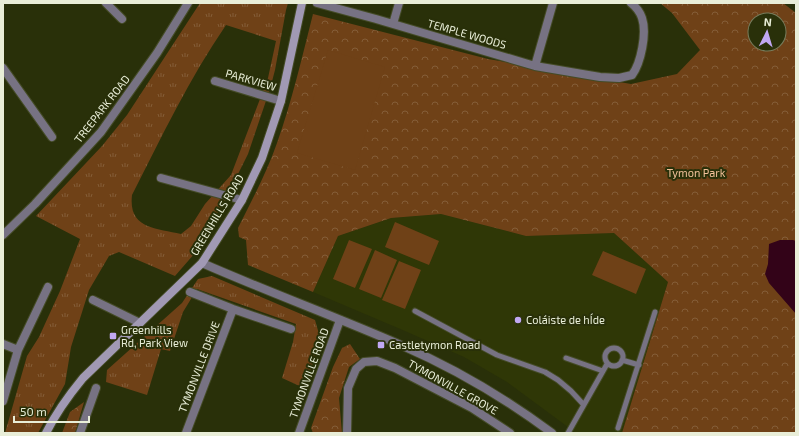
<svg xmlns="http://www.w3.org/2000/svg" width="799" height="436" viewBox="0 0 799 436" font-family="'Exo 2',sans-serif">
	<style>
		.built { fill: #2f3706 }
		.grass { fill: url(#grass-tufts); fill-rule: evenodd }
		.park { fill: url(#park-crowns); fill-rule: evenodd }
		.garden { fill: #6f4117 }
		.water { fill: #330318 }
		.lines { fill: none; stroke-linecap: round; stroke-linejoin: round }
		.service-casing { stroke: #444b26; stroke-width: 7 }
		.minor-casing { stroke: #444b26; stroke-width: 10 }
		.tertiary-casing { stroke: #444b26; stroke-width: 10 }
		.secondary-casing { stroke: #444b26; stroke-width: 10 }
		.service { stroke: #777283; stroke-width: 5 }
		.minor { stroke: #777283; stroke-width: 8 }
		.tertiary { stroke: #777283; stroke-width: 8 }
		.secondary { stroke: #a199b4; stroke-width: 8 }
		.poi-dot { fill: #c1a8f3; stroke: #293009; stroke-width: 1.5 }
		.labels { text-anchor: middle; stroke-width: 4; stroke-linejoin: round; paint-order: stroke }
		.street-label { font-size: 11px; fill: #e9eed8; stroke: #293009 }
		.park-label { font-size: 11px; fill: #f4c29b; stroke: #293009 }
		.poi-label { font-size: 11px; fill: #e9eed8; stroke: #293009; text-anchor: start }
	</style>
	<defs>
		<pattern id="grass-tufts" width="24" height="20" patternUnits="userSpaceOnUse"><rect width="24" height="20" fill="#6f4117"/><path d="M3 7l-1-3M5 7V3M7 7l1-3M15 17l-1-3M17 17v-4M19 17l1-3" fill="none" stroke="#845d38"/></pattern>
		<pattern id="park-crowns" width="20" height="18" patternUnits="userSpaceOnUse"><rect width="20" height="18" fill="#6f4117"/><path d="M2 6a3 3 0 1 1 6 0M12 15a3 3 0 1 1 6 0" fill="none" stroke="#845d38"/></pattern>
	</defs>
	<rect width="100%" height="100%" fill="#293009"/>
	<path class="built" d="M441 214 526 236 614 233 668 282 622 433H576L507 382 464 357 405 331 313 292 338 236 391 218Z"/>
	<path class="grass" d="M200 3H288L286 10 275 70 270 89 248 154 226 198 195 253 175 276 119 252 109 256 89 290 71 347 65 384 38 433H5L27 356 39 337 60 291 80 239 36 216 102 146 127 115ZM226 25 276 41 268 78 231 175 205 204 191 226 181 234C156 228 128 229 132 195 162 136 189 79 226 25Z
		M212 276 315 320 321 341 304 388 282 378 293 342 296 324 197 289 183 312 170 351 161 349 147 395 106 382 107 370 182 303 198 279Z"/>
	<path class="park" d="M660 3H783L796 13V433H622L668 282 614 233 526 236 441 214 391 218 338 236 313 292 248 265 246 240 239 237 238 228C252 200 267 172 277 143 292 101 302 57 313 14L488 59 631 84 677 74 700 50 672 13ZM755 20H779V44H755Z
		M350 344 360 359 349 367 339 398 342 433H313L311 428 333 367 342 348Z
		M84 402 75 433H62L70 412Z"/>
	<path class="garden" d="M328 50 385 67 355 170 297 153Z
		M395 222 439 241 429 265 385 247Z
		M349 240 372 249 355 288 333 279Z
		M375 250 397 260 381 298 359 289Z
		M603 251 646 269 636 294 592 275Z
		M399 261 421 270 405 309 382 300Z"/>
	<path class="water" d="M780 240H793L796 241V314L769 283 765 274 768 264 769 244Z"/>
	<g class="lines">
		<defs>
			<path id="service" d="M415 311 497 355 545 372 558 380 571 391 583 404
				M605 357a9 9 0 1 1 18 0a9 9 0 1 1-18 0Z
				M566 358 603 371
				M622 360 639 365
				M618 428 655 312
				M568 433 607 364"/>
			<path id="minor" d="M106 3 122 19
				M317 3 376 19 535 66 600 77 619 78 632 75C641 63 647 33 642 18 640 12 636 7 631 3
				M393 24 399 3
				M535 66 553 3
				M3 68 52 137
				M215 81 281 101
				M161 178 242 200
				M190 292 233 309 291 329
				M93 300 140 323
				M3 344 18 350 3 401
				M18 350 48 287
				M80 433 96 388
				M186 433 233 309
				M299 433 340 320
				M347 433 348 388 356 369 364 362 377 361 395 368 472 408 510 433"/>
			<path id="tertiary" d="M3 235 35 204 101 132 157 53 188 3
				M202 263C268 292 337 317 403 346 456 369 506 399 552 433"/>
			<path id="secondary" d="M46 433C56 413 69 395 83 378L202 263 242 200 262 158 281 101 302 3"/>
		</defs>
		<use href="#service" class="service-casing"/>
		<use href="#minor" class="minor-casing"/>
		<use href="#tertiary" class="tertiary-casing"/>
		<use href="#secondary" class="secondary-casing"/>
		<use href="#service" class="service"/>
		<use href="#minor" class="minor"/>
		<use href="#tertiary" class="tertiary"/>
		<use href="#secondary" class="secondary"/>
	</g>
	<g class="poi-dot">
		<circle cx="518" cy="320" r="4"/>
		<rect x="109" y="332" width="8" height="8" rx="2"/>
		<rect x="377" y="341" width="8" height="8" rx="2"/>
	</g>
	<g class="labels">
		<g class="street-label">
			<text transform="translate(467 34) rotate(16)" y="4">TEMPLE WOODS</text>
			<text transform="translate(251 80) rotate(16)" y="4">PARKVIEW</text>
			<text transform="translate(102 109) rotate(-52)" y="4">TREEPARK ROAD</text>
			<text transform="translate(217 215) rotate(-59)" y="4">GREENHILLS ROAD</text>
			<text transform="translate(199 367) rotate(-69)" y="4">TYMONVILLE DRIVE</text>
			<text transform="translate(309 373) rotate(-70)" y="4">TYMONVILLE ROAD</text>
			<text transform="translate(453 387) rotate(29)" y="4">TYMONVILLE GROVE</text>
		</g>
		<g class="park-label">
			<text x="696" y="177">Tymon Park</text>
		</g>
		<g class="poi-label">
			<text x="526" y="324">Coláiste de hÍde</text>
			<text x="121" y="334">Greenhills<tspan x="121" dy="13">Rd, Park View</tspan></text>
			<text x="389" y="349">Castletymon Road</text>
		</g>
	</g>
	<rect width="799" height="436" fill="none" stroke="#e9eed8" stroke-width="8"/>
	<g transform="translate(767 32) rotate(5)"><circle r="19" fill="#293009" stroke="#767c5c"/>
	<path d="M0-3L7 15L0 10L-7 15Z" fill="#c1a8f3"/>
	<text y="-6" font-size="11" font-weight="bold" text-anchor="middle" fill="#e9eed8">N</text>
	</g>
	<path d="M14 416v6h75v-6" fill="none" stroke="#e9eed8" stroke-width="2"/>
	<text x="20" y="416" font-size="12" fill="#e9eed8" stroke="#293009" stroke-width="3" paint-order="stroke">50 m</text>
</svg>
